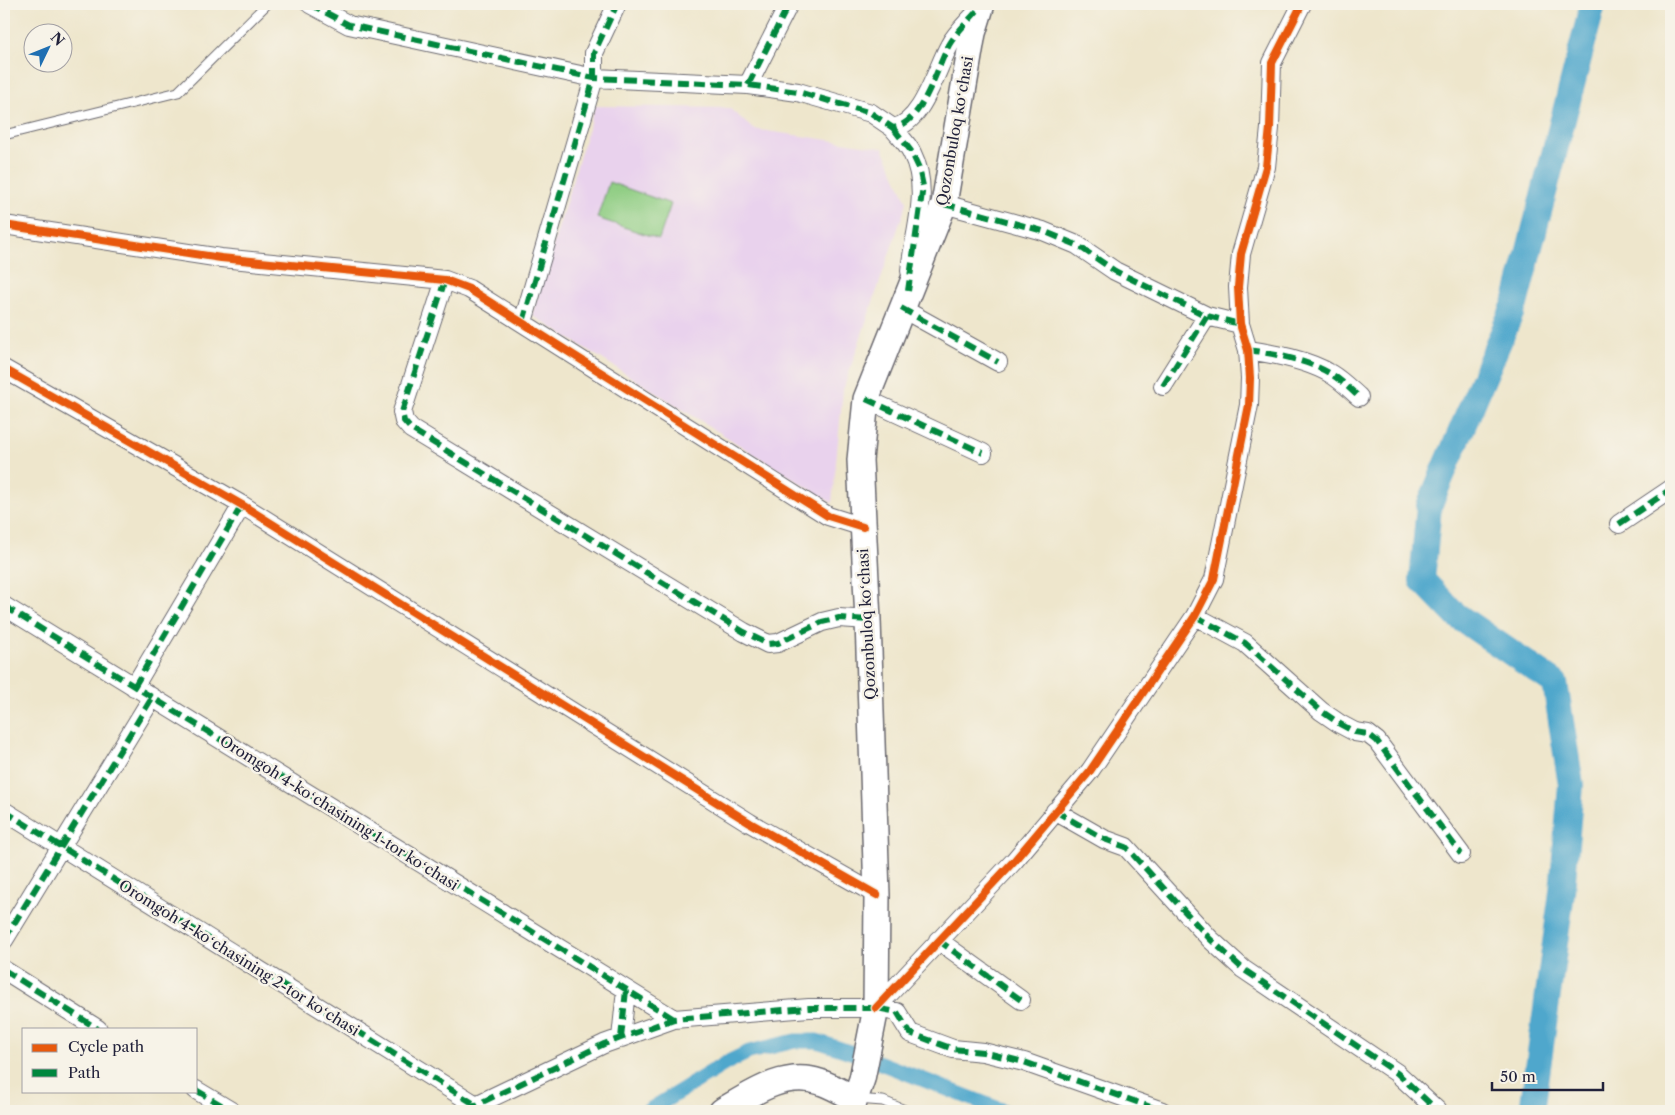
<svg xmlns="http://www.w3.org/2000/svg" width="1675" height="1115" viewBox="0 0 1675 1115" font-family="'Libre Caslon Text',serif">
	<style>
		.built { fill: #e9d2ed }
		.green { fill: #8fcd83; stroke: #58785f }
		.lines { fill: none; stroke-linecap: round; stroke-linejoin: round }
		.canal { stroke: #4fa7cc; stroke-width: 15 }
		.river { stroke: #4fa7cc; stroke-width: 26 }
		.service-casing { stroke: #69676e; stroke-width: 11 }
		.minor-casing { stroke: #69676e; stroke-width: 20 }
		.secondary-casing { stroke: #69676e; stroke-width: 28 }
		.service { stroke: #fff; stroke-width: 9 }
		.minor { stroke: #fff; stroke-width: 18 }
		.secondary { stroke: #fff; stroke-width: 25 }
		.quiet { stroke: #00873e; stroke-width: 6; stroke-dasharray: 12 6; stroke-linecap: butt }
		.cycleway-casing { stroke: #f7f3e8; stroke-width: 11 }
		.cycleway { stroke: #e8590c; stroke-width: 8 }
		.labels { text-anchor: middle; stroke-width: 5; stroke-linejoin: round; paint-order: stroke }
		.street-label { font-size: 15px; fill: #22223b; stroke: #f7f3e8 }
	</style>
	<rect width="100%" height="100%" fill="#f7f3e8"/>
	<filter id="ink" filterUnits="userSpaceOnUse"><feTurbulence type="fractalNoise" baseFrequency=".02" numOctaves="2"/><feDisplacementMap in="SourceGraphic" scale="10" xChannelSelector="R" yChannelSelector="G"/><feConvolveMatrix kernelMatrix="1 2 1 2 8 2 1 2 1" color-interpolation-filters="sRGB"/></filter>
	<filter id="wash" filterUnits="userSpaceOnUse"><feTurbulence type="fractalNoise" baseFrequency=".0096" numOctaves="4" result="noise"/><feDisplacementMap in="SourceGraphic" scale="20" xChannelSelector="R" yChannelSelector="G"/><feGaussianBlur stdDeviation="1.12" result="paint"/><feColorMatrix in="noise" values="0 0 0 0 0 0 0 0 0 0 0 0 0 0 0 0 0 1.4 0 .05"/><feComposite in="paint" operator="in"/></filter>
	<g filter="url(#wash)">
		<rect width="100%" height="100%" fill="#eee6cc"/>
		<path class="built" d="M595 106 729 108 753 129 883 148 907 202 843 390 832 503 532 315Z"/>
		<path class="green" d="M609 182 671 204 659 239 597 218Z"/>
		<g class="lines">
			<path class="canal" d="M648 1111 726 1063 749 1052 795 1041H817L865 1057 1004 1111"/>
			<path class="river" d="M1532 1111 1562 892 1571 785 1555 683 1456 615 1422 580 1429 506 1515 304 1593 4"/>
		</g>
	</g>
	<g filter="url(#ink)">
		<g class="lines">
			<defs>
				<path id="service" d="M4 135 178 92 267 4
					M856 1099 883 1101 907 1111"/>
				<path id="minor" d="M310 4 349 25 594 78 748 85 798 92 871 113 893 128C922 124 936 70 949 46 955 34 967 23 976 13
					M748 85 789 4
					M893 128C899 136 908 144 912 153 931 191 914 231 910 271
					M944 204 1043 231 1077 245 1115 271 1207 316 1240 324
					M4 225 221 258 445 280 469 289 828 516 863 527
					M445 280 402 412 404 421 411 429 744 632 768 644 778 643 822 622 839 618 868 620
					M901 308 998 362
					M523 322 594 78V53L617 4
					M1248 350C1275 354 1308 360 1331 374 1341 380 1350 389 1359 397
					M4 369 242 505 750 823 877 895
					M1163 386 1207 316
					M866 399 983 453
					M1619 524 1671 489
					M4 606 674 1019
					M1195 616 1245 643 1321 711 1340 724 1355 732 1368 734 1377 741 1461 854
					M134 687 242 505
					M4 811 476 1105
					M1055 811 1104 839 1126 847 1210 939 1243 969 1397 1073 1438 1111
					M4 940 152 698
					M938 940 1021 1000
					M4 970 98 1029
					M876 1008 1014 861 1090 771 1195 616 1214 579 1249 405 1250 378 1248 350 1240 324 1238 287 1241 254 1266 167 1270 128 1272 63 1302 4
					M621 1038 626 990
					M196 1090 231 1111
					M468 1111 476 1105 604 1044 674 1019 809 1008H876L897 1012 910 1033 953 1049 983 1052 1024 1062 1162 1111"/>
				<path id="secondary" d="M722 1111C751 1094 784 1070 820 1082 832 1086 844 1093 855 1099
					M851 1111 862 1079 876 1008 877 895 868 620 860 460 866 399 944 204 973 33 982 4"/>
			</defs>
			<use href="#service" class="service-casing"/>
			<use href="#minor" class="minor-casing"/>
			<use href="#secondary" class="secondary-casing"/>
			<use href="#service" class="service"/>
			<use href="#minor" class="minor"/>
			<use href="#secondary" class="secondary"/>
			<path class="quiet" d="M310 4 349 25 594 78 748 85 798 92 871 113 893 128C923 123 936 69 949 45 957 31 971 19 981 6
				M748 85 789 4
				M893 128 911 151 919 168 923 186 908 291
				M944 204 1043 231 1077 245 1115 271 1207 316 1240 324
				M445 280 402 412 404 421 411 429 744 632 768 644 778 643 822 622 839 618 868 620
				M901 308 998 362
				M523 322 594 78V53L617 4
				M1248 350C1275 354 1308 360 1331 374 1341 380 1350 389 1359 397
				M1163 386 1207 316
				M866 399 983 453
				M1619 524 1671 489
				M4 606 674 1019
				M1195 616 1245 643 1321 711 1340 724 1355 732 1368 734 1377 741 1461 854
				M134 687 242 505
				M4 811 476 1105
				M1055 811 1104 839 1126 847 1210 939 1243 969 1397 1073 1438 1111
				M4 940 152 698
				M938 940 1021 1000
				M4 970 98 1029
				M621 1038 626 990
				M196 1090 231 1111
				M468 1111 476 1105 604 1044 674 1019 809 1008H876L897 1012 910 1033 953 1049 983 1052 1024 1062 1162 1111"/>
			<defs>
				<path id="cycleway" d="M4 225 221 258 445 280 469 289 828 516 863 527
					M4 369 242 505 750 823 877 895
					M876 1008 1014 861 1090 771 1195 616 1214 579 1249 405 1250 378 1248 350 1240 324 1238 287 1241 254 1266 167 1270 128 1272 63 1302 4"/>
			</defs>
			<use href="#cycleway" class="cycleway-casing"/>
			<use href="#cycleway" class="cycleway"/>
		</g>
	</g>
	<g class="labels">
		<g class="street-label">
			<text transform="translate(955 131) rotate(-80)" y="5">Qozonbuloq koʻchasi</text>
			<text transform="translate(867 624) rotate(-93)" y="5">Qozonbuloq koʻchasi</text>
			<text transform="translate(339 813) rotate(32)" y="5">Oromgoh 4-koʻchasining 1-tor koʻchasi</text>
			<text transform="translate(239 958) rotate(32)" y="5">Oromgoh 4-koʻchasining 2-tor koʻchasi</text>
		</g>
	</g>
	<rect width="1675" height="1115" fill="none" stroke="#f7f3e8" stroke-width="20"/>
	<rect x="22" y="1028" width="175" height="65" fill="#f7f3e8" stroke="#a29fa3"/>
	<rect x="32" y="1044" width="25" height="8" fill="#e8590c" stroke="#a29fa3"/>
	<text x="68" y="1052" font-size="15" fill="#22223b">Cycle path</text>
	<rect x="32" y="1069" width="25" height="8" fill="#00873e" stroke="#a29fa3"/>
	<text x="68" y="1078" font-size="15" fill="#22223b">Path</text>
	<g transform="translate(48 48) rotate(47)"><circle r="24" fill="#f7f3e8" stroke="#a29fa3"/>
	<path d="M0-4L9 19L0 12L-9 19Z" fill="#1f6fb2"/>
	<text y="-8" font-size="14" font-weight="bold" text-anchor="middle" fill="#22223b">N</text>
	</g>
	<path d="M1492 1082v8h111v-8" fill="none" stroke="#22223b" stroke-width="2.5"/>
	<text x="1500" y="1082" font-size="15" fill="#22223b" stroke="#f7f3e8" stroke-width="4" paint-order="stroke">50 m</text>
</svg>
